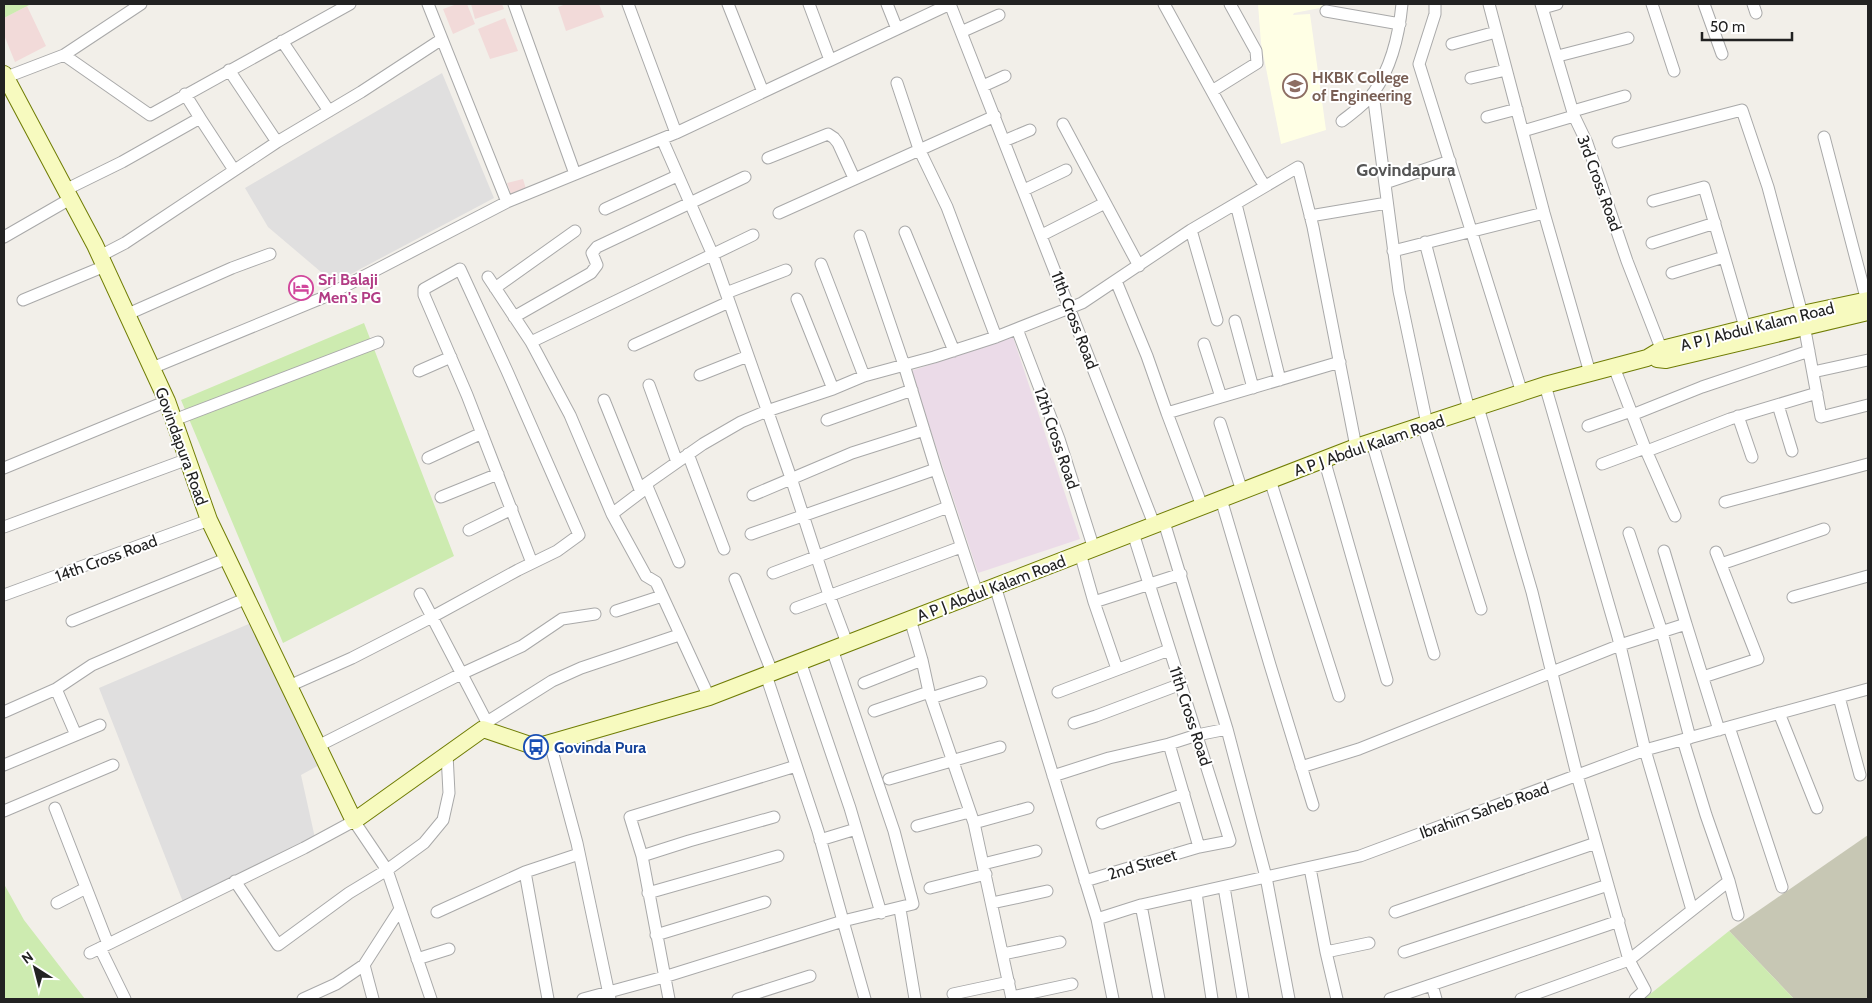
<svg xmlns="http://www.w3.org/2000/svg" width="1872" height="1003" viewBox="0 0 1872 1003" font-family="Cabin,sans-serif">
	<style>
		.residential { fill: #e0dfdf }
		.commercial { fill: #f2dad9 }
		.industrial { fill: #ebdbe8 }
		.education { fill: #ffffe5 }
		.construction { fill: #c7c7b4 }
		.grass { fill: #cdebb0 }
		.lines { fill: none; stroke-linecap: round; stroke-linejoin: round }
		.street-casing { stroke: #a9a9a9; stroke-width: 13 }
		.secondary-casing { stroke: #707d05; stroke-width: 18 }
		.street { stroke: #fff; stroke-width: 11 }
		.secondary { stroke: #f7fabf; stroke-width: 16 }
		.labels { text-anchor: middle; stroke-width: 4; stroke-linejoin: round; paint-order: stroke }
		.education-label { font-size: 16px; font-weight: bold; fill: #785e54; stroke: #fff; text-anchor: start }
		.street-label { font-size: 16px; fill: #222; stroke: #fff }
		.hotel-label { font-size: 16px; font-weight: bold; fill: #b23c85; stroke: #fff; text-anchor: start }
		.transit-label { font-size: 16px; font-weight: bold; fill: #164399; stroke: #fff; text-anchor: start }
		.neighbourhood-label { font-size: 18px; font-weight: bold; fill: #555; stroke: #fff }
	</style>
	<rect width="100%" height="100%" fill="#f2efe9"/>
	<path class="residential" d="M442 73 494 198 334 283 268 227 245 188Z
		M251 623 321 764 301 775 315 838 183 902 99 688Z"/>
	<path class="commercial" d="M457 4H467L475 24 453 34 443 9Z
		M471 4H502L504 9 475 19Z
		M566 4H599L604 17 566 31 558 7Z
		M27 6 46 46 15 62 4 35V18Z
		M505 18 518 51 490 59 478 29Z
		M523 179 526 189 511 194 507 183Z"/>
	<path class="industrial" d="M1013 337 1080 539 978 573 911 371Z"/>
	<path class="education" d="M1258 4H1325V7L1294 13 1293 15 1310 14 1326 130 1281 144 1261 43Z"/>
	<path class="construction" d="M1868 835V999H1794L1729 931Z"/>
	<path class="grass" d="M4 4H31L4 18Z
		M364 323 454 556 283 643 181 400Z
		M4 884 24 920 85 999H4Z
		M1729 931 1794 999H1644Z"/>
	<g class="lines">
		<defs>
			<path id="street" d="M428 4 507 202
				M514 4 575 174
				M628 4 676 133
				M728 4 763 92
				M809 4 830 60
				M887 4 897 29
				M950 4 1154 524
				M1164 4 1259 177 1265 186
				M1435 4V14L1419 64 1522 393
				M1489 4 1544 213 1590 373
				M1541 4 1574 116 1587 143 1627 261 1664 356
				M1652 4 1674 71
				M1704 4 1722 54
				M1753 4 1756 13
				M1543 8 1557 4
				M1326 11 1400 24
				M961 32 999 15
				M282 41 329 111
				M1452 44 1496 32
				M64 55 150 115 350 4
				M1558 56 1628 38
				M229 70 277 142
				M4 78 64 55 141 4
				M1471 78 1506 70
				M897 83 919 149 947 207 996 337
				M983 86 1005 76
				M1212 91 1257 63 1256 51 1230 4
				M1373 93 1399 291 1427 424
				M185 94 200 118
				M1573 111 1625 96
				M1487 117 1517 109
				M1342 121C1352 113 1366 104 1374 92 1392 66 1399 35 1402 4
				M1063 124 1139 266
				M1523 131 1574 116
				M1824 137 1868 305
				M662 139 712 253 791 478 829 595 847 643
				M1004 141 1030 130
				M1618 142 1742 110 1768 187 1802 314 1821 417 1868 405
				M768 158 828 134 834 138 838 143 854 178
				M1385 183 1450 161
				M65 190 122 162 200 118 234 170
				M1024 190 1066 170
				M1653 201 1704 187 1747 334
				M1236 204 1280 380
				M605 209 677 176
				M779 213 995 116
				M1310 216 1387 203
				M1191 230 1217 320
				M905 232 954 351
				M1042 235 1101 205
				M860 236 904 365 936 469 977 593
				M4 237 70 199
				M1425 242 1469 410
				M1652 243 1715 223
				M1393 251 1544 213
				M100 256 125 243 277 142 361 92 442 39
				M821 264 864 376
				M1672 273 1724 257
				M488 277 531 342 753 235
				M1116 281 1147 356 1167 413 1340 362
				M495 288 575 231
				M726 293 786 270
				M797 299 833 389
				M23 300 105 266
				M128 314 232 268 270 254
				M514 317 591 273 597 265 592 253 597 247 745 177
				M1235 321 1253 388
				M1017 329 1059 439 1094 549
				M531 342 570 415 612 514 646 576 656 582 709 697
				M1204 344 1221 397
				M634 345 729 302
				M1614 367 1645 448 1675 516
				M152 368 322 298 507 202 676 133 950 4
				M419 371 451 357
				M1813 372 1868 360
				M700 375 748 356
				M649 385 677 462
				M1545 385 1618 637 1645 750 1692 910
				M604 400 641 492
				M1778 405 1792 451
				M1478 407 1532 592 1577 775 1629 960 1729 881
				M1167 413 1202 506
				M1632 415 1702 387 1809 351
				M1738 416 1752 457
				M174 420 378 342
				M827 420 912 390
				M1220 423 1242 491
				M1423 425 1481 609
				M1588 426 1631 411
				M1372 442 1434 654
				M1647 451 1730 419 1817 393
				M688 454 724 549
				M428 458 482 433
				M1324 459 1387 680
				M1602 464 1645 448
				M4 468 167 401
				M1270 480 1339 696
				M646 484 679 562
				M753 495 852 453 924 430
				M441 497 498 474
				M1221 499 1270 665 1313 805
				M1725 502 1868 464
				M612 514 641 492 646 484 703 444 741 422 767 411 833 389 864 376 934 357 996 337 1082 303 1191 230 1298 167 1313 227 1356 447
				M1164 522 1227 729 1266 877 1289 999
				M4 527 188 459
				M469 530 512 509
				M1629 533 1662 632 1690 738
				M751 534 936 469
				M1664 551 1686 624
				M1080 553 1094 602 1117 669
				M1721 564 1824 529
				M773 573 948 507
				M735 579 772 672
				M995 586 1097 919 1113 999
				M420 594 490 728
				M4 595 209 520
				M1793 597 1868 576
				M1094 602 1181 574
				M796 608 961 547
				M616 611 662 596
				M910 619 922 660 929 692 974 823 1012 999
				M72 621 228 558
				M800 661 850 808 881 913
				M766 675 818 831 843 921 913 904 894 831 832 649
				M1703 677 1758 659 1716 552
				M864 683 922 660
				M289 686 352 658 432 617 518 570 557 551 579 535 507 371 460 269 424 289V295L467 395 532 563
				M56 689 76 735
				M1058 692 1169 650
				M1839 697 1860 775
				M931 698 981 682
				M874 711 929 692
				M4 712 56 689 92 665 247 598
				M1779 713 1817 808
				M487 722 552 681 581 668 679 635
				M1074 723 1096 716 1181 684
				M1729 727 1782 887
				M1683 740 1706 815 1729 881 1738 915
				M550 743 577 843 610 999
				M1169 744 1199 847
				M318 746 461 674 522 646 562 619 595 614
				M4 765 100 725
				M1301 767 1359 749 1620 645 1686 624 1719 730
				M1053 776 1109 758 1169 744 1197 735 1227 729
				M889 779 1000 747
				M55 808 108 944
				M4 811 113 765
				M974 823 1028 808
				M1102 823 1184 794
				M917 826 969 812
				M820 840 856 829
				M642 856 630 817 796 766
				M983 864 1036 851
				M1310 868 1326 952 1337 999
				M525 872 548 999
				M235 881 278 945 349 893 387 870 424 843 443 820 449 793 447 754
				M1085 881 1199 847 1230 841 1133 533
				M1224 887 1243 999
				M930 888 986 874
				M648 893 778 856
				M1196 893 1212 999
				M57 903 86 888
				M992 903 1047 891
				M1141 905 1159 999
				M900 909 915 999
				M437 912 525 872 579 854
				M1395 912 1596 843
				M1097 919 1141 905 1360 856 1645 750 1868 689
				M656 935 765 902
				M100 948 125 999
				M1326 952 1369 943
				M1404 952 1608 885
				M90 953 304 848 354 821 387 870 431 999
				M1003 954 1060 942
				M417 959 449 949
				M1432 985 1436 999
				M953 994 1009 982
				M1012 997 1072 984
				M303 999 336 984 364 965
				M373 999 364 965 400 909
				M583 999 664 977 843 921 865 999
				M669 999 642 856 689 841 774 817
				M738 999 810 976
				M1390 999 1619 921
				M1521 999 1629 960 1645 990 1635 999"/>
			<path id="secondary" d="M4 74 95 245 167 401 209 520 354 821 483 729 536 747 709 697 1356 447 1545 385 1647 358 1662 349 1802 314 1868 300
				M1657 359 1666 360 1868 312"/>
		</defs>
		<use href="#street" class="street-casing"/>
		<use href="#secondary" class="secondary-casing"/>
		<use href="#street" class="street"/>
		<use href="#secondary" class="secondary"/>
	</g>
	<defs>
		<symbol id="university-ring" viewBox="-11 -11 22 22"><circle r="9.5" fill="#fff" stroke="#8d6e63" stroke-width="1.5"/><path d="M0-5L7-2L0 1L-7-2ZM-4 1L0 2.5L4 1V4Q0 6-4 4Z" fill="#8d6e63"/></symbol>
		<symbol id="hotel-ring" viewBox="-11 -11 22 22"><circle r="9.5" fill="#fff" stroke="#d1479c" stroke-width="1.5"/><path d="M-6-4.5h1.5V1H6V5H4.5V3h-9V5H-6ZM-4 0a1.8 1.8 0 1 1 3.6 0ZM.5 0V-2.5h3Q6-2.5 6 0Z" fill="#d1479c"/></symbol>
		<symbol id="bus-ring" viewBox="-11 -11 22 22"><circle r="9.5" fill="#fff" stroke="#1a4fb4" stroke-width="1.5"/><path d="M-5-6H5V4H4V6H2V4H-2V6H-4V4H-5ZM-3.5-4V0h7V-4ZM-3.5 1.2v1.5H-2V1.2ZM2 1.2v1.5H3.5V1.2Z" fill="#1a4fb4"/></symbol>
	</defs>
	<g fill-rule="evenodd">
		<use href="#university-ring" x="1281" y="72" width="28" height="28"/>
		<use href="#hotel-ring" x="287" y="274" width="28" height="28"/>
		<use href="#bus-ring" x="522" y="733" width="28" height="28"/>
	</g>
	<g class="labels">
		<g class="education-label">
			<text x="1312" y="83">HKBK College<tspan x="1312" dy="18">of Engineering</tspan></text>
		</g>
		<g class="street-label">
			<text transform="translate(1600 183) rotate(70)" y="6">3rd Cross Road</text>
			<text transform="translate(1075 320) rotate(69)" y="6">11th Cross Road</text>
			<text transform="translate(1757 326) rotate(-14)" y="6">A P J Abdul Kalam Road</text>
			<text transform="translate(1057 438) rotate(71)" y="6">12th Cross Road</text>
			<text transform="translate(1369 445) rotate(-19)" y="6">A P J Abdul Kalam Road</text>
			<text transform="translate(182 446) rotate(70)" y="6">Govindapura Road</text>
			<text transform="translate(106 558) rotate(-20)" y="6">14th Cross Road</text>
			<text transform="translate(991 588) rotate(-21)" y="6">A P J Abdul Kalam Road</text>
			<text transform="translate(1191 716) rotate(72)" y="6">11th Cross Road</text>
			<text transform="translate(1484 810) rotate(-20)" y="6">Ibrahim Saheb Road</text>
			<text transform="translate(1142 864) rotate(-17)" y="6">2nd Street</text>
		</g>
		<g class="hotel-label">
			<text x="318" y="285">Sri Balaji<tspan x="318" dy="18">Men's PG</tspan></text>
		</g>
		<g class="transit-label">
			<text x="554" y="753">Govinda Pura</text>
		</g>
		<g class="neighbourhood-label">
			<text x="1406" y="176">Govindapura</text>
		</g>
	</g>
	<rect width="1872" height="1003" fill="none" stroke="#222222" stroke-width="10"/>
	<g transform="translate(35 968) rotate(324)" stroke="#ffffff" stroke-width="4" paint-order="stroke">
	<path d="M0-4L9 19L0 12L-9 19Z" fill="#222222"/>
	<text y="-8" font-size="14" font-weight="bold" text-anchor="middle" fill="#222222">N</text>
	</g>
	<path d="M1702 32v8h90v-8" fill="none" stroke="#222222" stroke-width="2.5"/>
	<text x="1710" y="32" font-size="15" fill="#222222" stroke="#ffffff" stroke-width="4" paint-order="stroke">50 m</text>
</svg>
